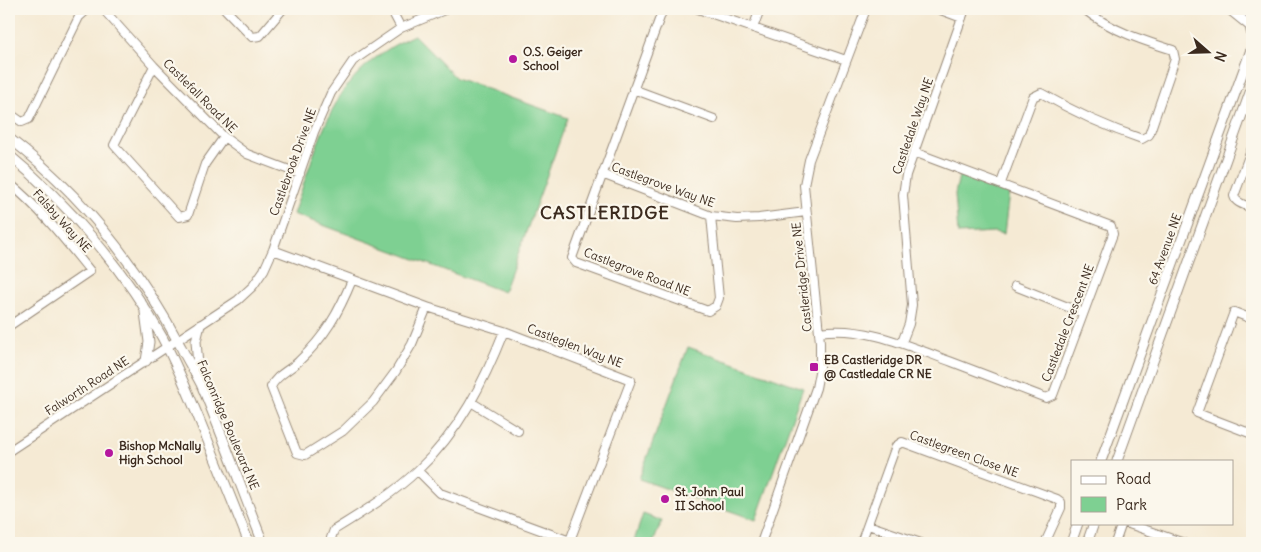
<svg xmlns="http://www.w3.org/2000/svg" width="1261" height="552" viewBox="0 0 1261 552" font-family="Delius,sans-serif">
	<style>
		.green { fill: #7ed092; stroke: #5c7d58 }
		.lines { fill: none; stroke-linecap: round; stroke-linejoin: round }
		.minor-casing { stroke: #988a79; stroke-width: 10 }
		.major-casing { stroke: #988a79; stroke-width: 11 }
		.minor { stroke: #fff; stroke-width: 8 }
		.major { stroke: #fff; stroke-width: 9 }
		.poi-dot { fill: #b5179e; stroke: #fbf7ec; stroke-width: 2 }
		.labels { text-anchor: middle; stroke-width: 4.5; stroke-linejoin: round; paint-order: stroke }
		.poi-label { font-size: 12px; font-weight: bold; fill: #3b2a1e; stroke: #fbf7ec; text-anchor: start }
		.street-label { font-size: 12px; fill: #3b2a1e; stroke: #fbf7ec }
		.district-label { font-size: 18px; font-weight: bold; letter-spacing: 1px; fill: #3b2a1e; stroke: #fbf7ec }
	</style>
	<rect width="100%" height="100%" fill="#fbf7ec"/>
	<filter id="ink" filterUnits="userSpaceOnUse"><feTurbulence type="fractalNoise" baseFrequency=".02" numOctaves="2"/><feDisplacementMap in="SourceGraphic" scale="10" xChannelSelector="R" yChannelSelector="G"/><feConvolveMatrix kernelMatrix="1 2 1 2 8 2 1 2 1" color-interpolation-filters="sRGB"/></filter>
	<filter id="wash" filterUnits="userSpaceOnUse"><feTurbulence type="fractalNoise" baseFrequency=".0096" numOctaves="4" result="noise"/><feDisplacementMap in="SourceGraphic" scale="20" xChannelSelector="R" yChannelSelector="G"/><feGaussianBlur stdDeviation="1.12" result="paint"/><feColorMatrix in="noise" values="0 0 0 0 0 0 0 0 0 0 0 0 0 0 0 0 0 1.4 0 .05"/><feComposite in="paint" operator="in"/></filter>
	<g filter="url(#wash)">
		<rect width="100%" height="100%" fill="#f5ead4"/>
		<path class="green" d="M414 35 456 78 568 118 504 292 293 214C307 176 319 131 340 96 357 69 385 48 414 35Z
			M962 175 1009 193 1004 234 994 232 958 234 955 194 959 176Z
			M688 347 803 388 756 520 639 479Z
			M643 514 662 521 653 543H641L634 541Z"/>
	</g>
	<g filter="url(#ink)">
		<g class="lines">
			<defs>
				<path id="minor" d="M103 9 154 66 224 137 247 154 300 174
					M225 9 252 37 260 36 283 9
					M391 9 401 28
					M663 9 572 258 576 263 708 311 716 306 719 298 711 216
					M698 9 846 60
					M938 9 962 18
					M1238 9 1252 14
					M753 28 760 9
					M154 66 114 145 179 217 188 215 205 164 224 137
					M633 89 714 119
					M9 113 22 122 29 119 79 17 88 9
					M1252 148 1234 196C1236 204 1246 205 1252 208
					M602 174 711 216 737 219 759 218 806 212
					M9 183C40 208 65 240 90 271L9 326
					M1001 183 1033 97 1041 93C1074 112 1106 127 1142 139L1149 135 1175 59 1173 50C1141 40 1110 30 1084 9
					M273 250 427 307 504 331 631 380 569 543
					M352 280C339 312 325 337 299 361 290 370 276 375 271 387L297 453 305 455 343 431 373 402 396 371 412 344 427 307
					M1015 286 1083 313
					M1252 319 1234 312 1197 413 1252 434
					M819 332C865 325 911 347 952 362 983 374 1015 386 1046 398L1053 395 1113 234 1111 226 914 152
					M902 342 909 324 912 305 903 195 906 175 965 9
					M471 402 518 431
					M9 451 238 300 253 286 264 270 273 250 314 132 331 93 353 61 401 28 447 9
					M418 471 440 493 570 541
					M1126 523 1184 543
					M868 525 921 543
					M334 543 331 538 334 530C363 512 393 494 418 470 459 432 484 382 504 331
					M761 543 816 388 820 367V342L804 185 809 160 866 9
					M861 543 896 446 902 442 1057 499 1061 502V508L1045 543
					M1115 543 1122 523"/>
				<path id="major" d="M1229 9 1250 26 1252 35
					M9 138C82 194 138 266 181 347 187 360 195 372 201 384 223 436 242 490 263 543
					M9 155C67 202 126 272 162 337 178 367 191 399 204 431 219 468 234 506 249 543
					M145 312 149 342 146 361
					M199 378 196 341 200 325
					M1101 461 1252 47
					M1117 461 1252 87
					M1071 543 1078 523
					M1087 543 1094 523"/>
			</defs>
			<use href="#minor" class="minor-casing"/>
			<use href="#major" class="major-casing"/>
			<use href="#minor" class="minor"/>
			<use href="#major" class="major"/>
		</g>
	</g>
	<g class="poi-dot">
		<circle cx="513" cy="59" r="5"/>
		<rect x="809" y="362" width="10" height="10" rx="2.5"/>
		<circle cx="109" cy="453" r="5"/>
		<circle cx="665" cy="499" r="5"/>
	</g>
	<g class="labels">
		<g class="poi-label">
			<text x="523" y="56">O.S. Geiger<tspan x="523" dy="14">School</tspan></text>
			<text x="824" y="364">EB Castleridge DR<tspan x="824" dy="14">@ Castledale CR NE</tspan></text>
			<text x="119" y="450">Bishop McNally<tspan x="119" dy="14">High School</tspan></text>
			<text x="675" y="496">St. John Paul<tspan x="675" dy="14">II School</tspan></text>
		</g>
		<g class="street-label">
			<text transform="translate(200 96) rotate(45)" y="4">Castlefall Road NE</text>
			<text transform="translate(913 126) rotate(-71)" y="4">Castledale Way NE</text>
			<text transform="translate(293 162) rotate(-70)" y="4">Castlebrook Drive NE</text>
			<text transform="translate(663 185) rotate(20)" y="4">Castlegrove Way NE</text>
			<text transform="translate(62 221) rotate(48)" y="4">Falsby Way NE</text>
			<text transform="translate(1165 249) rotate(-70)" y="4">64 Avenue NE</text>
			<text transform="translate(637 272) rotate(21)" y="4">Castlegrove Road NE</text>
			<text transform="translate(802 277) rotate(-96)" y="4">Castleridge Drive NE</text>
			<text transform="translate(1068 323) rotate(-69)" y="4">Castledale Crescent NE</text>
			<text transform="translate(575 346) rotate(21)" y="4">Castleglen Way NE</text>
			<text transform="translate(87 386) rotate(-33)" y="4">Falworth Road NE</text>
			<text transform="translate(228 425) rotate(67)" y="4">Falconridge Boulevard NE</text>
			<text transform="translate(964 454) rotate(20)" y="4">Castlegreen Close NE</text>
		</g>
		<g class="district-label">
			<text x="605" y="219">CASTLERIDGE</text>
		</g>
	</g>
	<rect width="1261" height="552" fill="none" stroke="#fbf7ec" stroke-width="30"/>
	<rect x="1071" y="460" width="162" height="65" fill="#fbf7ec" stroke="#aea59a"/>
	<rect x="1081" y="476" width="25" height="8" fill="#ffffff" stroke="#aea59a"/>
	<text x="1116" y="484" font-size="15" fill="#3b2a1e">Road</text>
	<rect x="1081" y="497" width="25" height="15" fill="#7ed092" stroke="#aea59a"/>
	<text x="1116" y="510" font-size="15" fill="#3b2a1e">Park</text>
	<g transform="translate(1208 52) rotate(110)" stroke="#fbf7ec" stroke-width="4" paint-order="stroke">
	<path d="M0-4L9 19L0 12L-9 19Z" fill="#3b2a1e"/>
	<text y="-8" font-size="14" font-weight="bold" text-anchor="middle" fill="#3b2a1e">N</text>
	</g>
</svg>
